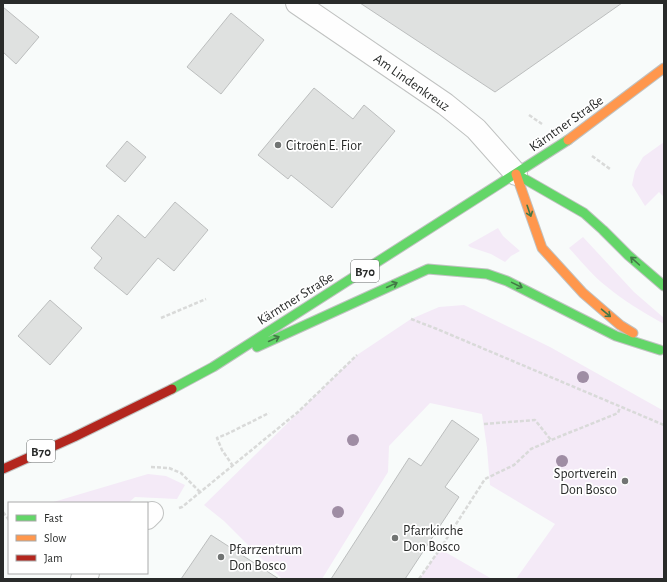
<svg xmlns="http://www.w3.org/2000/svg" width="667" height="582" viewBox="0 0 667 582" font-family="'Alegreya Sans',sans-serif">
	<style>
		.green { fill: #f4eaf7 }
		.building { fill: #dfe1e0; stroke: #bcbebe }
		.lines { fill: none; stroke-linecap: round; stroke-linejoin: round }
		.street-casing { stroke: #c0c2c1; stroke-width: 24 }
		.fast-casing { stroke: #c0c2c1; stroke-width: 11 }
		.slow-casing { stroke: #c0c2c1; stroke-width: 11 }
		.jam-casing { stroke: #c0c2c1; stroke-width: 11 }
		.path { stroke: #d9dad9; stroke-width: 2.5; stroke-dasharray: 4 2; stroke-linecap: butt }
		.street { stroke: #fefefe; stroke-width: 22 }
		.fast { stroke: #63d668; stroke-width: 9 }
		.slow { stroke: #ff974d; stroke-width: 9 }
		.jam { stroke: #b3261e; stroke-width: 9 }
		.tree { fill: #9f8da4 }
		.oneway { stroke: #437846 }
		.poi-dot { fill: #717473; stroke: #fff; stroke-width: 1.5 }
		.labels { text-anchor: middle; stroke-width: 3.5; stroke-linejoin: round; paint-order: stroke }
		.shield { fill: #fff; stroke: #696b6a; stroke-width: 1 }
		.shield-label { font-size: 13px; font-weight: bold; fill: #292b2a }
		.street-label { font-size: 14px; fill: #292b2a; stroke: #fff }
		.poi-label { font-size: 14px; fill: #292b2a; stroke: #fff; text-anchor: start }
	</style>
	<rect width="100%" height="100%" fill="#f8fbfa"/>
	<path class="green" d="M664 142V197L659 192 645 206 632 185 635 171 643 157Z
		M498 228 503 236 520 251 511 256 505 262 491 254 470 247 468 245Z
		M583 237 634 292 664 318V324C644 313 624 301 606 286 592 275 581 261 569 248Z
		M464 305 550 347 664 411V579H516L555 524 490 485 487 448 482 414 430 403 389 446 388 472 322 579H282L224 521 204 505 357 355 411 319 439 307Z
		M148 474 166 476 185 485 177 499 135 497 128 503H50Z
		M440 549 492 579H419Z"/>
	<path class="building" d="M360 3H622L495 92Z
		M3 7 39 37 16 64 3 52Z
		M231 13 264 40 221 94 187 67Z
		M314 88 353 119 364 105 395 131 332 208 291 175 288 179 258 155Z
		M127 141 146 157 125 182 106 166Z
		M175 202 208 230 174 271 158 258 127 295 94 268 102 258 91 248 118 215 145 238Z
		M50 300 82 328 50 365 18 336Z
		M452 420 479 439 445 487 459 497 405 579H331L409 458 421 466Z
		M211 535 279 579H181Z"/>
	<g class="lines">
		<defs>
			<path id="street" d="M297 3 445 104 476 129 516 174
				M147 518 152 513
				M82 579 88 573"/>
			<path id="fast" d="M516 174 584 213 603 230 628 255 664 286
				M257 347 428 269 487 274 507 281 616 336 660 350
				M172 389 213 367 568 140"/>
			<path id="slow" d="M568 140 664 68
				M516 174 542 248 583 293 620 325 633 333"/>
			<path id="jam" d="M3 469 74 437 172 389"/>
		</defs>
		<use href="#street" class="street-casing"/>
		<use href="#fast" class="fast-casing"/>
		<use href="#slow" class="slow-casing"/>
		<use href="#jam" class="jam-casing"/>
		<path class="path" d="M529 115 542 124
			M592 156 610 169
			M161 318 206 299
			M411 319 437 329 664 425
			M484 424 535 420 551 440
			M233 466 222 450 217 438 227 434 269 413
			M151 467 169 468 181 473 200 492
			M179 508 182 507 298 412 357 355
			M3 512 9 520
			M419 579 440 549 485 479 514 465 531 449 556 438 618 413 620 407"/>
		<use href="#street" class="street"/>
		<use href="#fast" class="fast"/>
		<use href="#slow" class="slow"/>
		<use href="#jam" class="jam"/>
	</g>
	<g class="tree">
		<circle cx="583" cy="377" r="6"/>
		<circle cx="353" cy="440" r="6"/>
		<circle cx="562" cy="461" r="6"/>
		<circle cx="338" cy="512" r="6"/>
	</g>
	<defs><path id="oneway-shaft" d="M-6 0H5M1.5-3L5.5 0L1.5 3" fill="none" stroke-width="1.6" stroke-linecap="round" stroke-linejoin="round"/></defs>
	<g class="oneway">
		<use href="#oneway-shaft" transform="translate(529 211) rotate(71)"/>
		<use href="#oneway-shaft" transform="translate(635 261) rotate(-138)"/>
		<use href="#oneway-shaft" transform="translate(392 285) rotate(-25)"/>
		<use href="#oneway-shaft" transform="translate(517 285) rotate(26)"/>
		<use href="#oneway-shaft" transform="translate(606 313) rotate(40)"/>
		<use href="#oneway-shaft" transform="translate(274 339) rotate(-25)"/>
	</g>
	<g class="poi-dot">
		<circle cx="278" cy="145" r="4"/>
		<circle cx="625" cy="481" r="4"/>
		<circle cx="395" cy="538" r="4"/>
		<circle cx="221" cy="557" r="4"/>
	</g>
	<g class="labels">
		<g class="shield">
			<rect x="351" y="260" width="28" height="22" rx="3"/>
			<rect x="27" y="440" width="28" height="22" rx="3"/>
		</g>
		<g class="shield-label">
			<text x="365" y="276">B70</text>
			<text x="41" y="456">B70</text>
		</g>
		<g class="street-label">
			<text transform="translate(412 82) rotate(35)" y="5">Am Lindenkreuz</text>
			<text transform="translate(566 123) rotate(-35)" y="5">Kärntner Straße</text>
			<text transform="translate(295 298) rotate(-32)" y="5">Kärntner Straße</text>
		</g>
		<g class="poi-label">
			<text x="286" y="150">Citroën E. Fior</text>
			<text x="617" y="478" text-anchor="end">Sportverein<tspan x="617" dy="16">Don Bosco</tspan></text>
			<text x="403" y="535">Pfarrkirche<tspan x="403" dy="16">Don Bosco</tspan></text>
			<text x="229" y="554">Pfarrzentrum<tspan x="229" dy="16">Don Bosco</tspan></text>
		</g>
	</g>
	<rect width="667" height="582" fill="none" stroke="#292b2a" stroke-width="8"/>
	<rect x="8" y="502" width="140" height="72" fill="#ffffff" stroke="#a9aaaa"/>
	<rect x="16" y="515" width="20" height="6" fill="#63d668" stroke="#a9aaaa"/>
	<text x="44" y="522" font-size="12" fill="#292b2a">Fast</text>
	<rect x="16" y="535" width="20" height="6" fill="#ff974d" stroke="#a9aaaa"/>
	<text x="44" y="542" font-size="12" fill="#292b2a">Slow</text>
	<rect x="16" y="555" width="20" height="6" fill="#b3261e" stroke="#a9aaaa"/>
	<text x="44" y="562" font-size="12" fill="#292b2a">Jam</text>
</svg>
